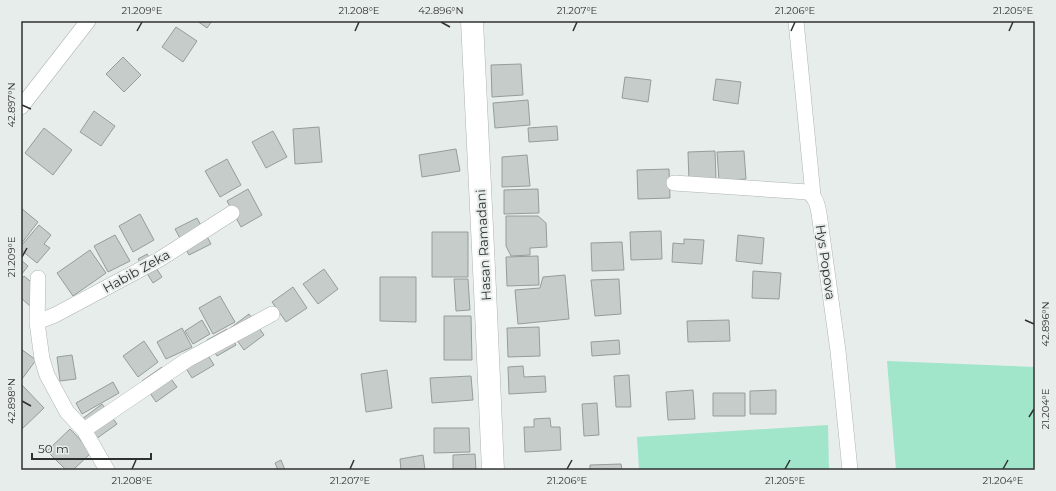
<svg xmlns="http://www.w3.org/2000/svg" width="1056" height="491" viewBox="0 0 1056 491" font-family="Montserrat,sans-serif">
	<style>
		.green { fill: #a1e5cb }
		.building { fill: #c6ccc9; stroke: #969c99 }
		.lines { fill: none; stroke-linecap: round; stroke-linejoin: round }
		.street-casing { stroke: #aeb4b1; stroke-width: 16 }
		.secondary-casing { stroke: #aeb4b1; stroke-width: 23 }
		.street { stroke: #fff; stroke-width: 15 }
		.secondary { stroke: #fff; stroke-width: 22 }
		.ticks { fill: none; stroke: #2f3130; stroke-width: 1.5 }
		.labels { text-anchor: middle; stroke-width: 4; stroke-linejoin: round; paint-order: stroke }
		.street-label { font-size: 13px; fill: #2f3130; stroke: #e7edeb }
		.neatline { fill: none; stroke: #2f3130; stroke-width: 1.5 }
		.ticks-label { font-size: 10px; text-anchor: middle; fill: #2f3130 }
	</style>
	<rect width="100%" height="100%" fill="#e7edeb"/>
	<path class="green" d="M887 361 1035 367V470H896Z
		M828 425 829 470H639L637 437Z"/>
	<path class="building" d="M197 21H212L207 28Z
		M176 27 197 41 183 62 162 47Z
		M123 57 141 75 124 92 106 74Z
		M521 64 523 95 492 97 491 65Z
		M625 77 651 80 648 102 622 98Z
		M716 79 741 82 738 104 713 100Z
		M528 100 530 125 495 128 493 103Z
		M94 111 115 126 101 146 80 132Z
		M557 126 558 140 529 142 528 128Z
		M319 127 322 162 295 164 293 129Z
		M44 128 72 150 53 175 25 153Z
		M273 131 287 157 266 168 252 142Z
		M456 149 460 171 422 177 419 155Z
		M715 151 716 179 689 181 688 152Z
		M744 151 746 179 719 181 717 152Z
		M527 155 530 186 502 187V157Z
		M227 159 241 185 220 197 205 171Z
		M669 169 670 198 638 199 637 170Z
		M248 189 262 215 241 227 227 201Z
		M538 189 539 213 504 214V190Z
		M21 208 38 222 21 244Z
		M140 214 154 240 133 252 119 226Z
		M506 216H538L546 223 547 247 530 248V255L511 256 506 246Z
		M197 218 211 244 189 255 175 229Z
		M39 225 51 235 44 244 50 248 37 263 21 250V246Z
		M661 231 662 259 631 260 630 232Z
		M432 232H468V277H432Z
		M115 235 130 261 108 272 94 246Z
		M738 235 764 238 762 264 736 261Z
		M684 239 704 240 702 264 672 262 673 243 684 244Z
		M622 242 624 270 592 271 591 243Z
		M90 250 106 273 73 296 57 273Z
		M147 254 162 277 153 283 138 259Z
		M538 256 539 285 507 286 506 257Z
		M21 260 28 266 21 275Z
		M324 269 338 289 318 304 303 284Z
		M753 271 781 273 779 299 752 298Z
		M565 275 569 319 518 324 515 290 540 288 543 277Z
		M24 276 42 291 30 306 21 298V280Z
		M380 277H416V322L380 321Z
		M454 279H468L470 310 456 311Z
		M619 279 621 314 595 316 591 280Z
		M293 287 307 308 286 322 272 302Z
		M220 296 235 322 213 334 199 308Z
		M249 314 264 335 244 350 229 329Z
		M444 316H471L472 360H444Z
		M202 320 210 334 193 344 185 331Z
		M729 320 730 341 688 342 687 321Z
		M539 327 540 356 508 357 507 328Z
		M182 328 192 347 166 359 157 342Z
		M227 329 236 345 217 356 207 340Z
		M619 340 620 354 592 356 591 342Z
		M144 341 158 362 138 377 123 356Z
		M201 344 214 365 192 378 179 357Z
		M21 349 36 360 22 379 21 378Z
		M72 355 76 379 60 381 57 357Z
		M523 366 524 377 545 376 546 392 509 394 508 367Z
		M162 367 177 387 156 402 142 381Z
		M387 370 392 408 366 412 361 374Z
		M629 375 631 407H616L614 376Z
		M471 376 473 400 432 403 430 378Z
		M113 382 119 393 82 414 76 403Z
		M22 385 44 408 22 429 21 386Z
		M693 390 695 419 668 420 666 392Z
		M776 390V414H750V391Z
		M713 393H745V416H713Z
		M597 403 599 435 584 436 582 404Z
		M102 404 117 424 96 439 82 419Z
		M550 418 551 427H560L561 450 525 452 524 427H534V419Z
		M434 428H469L470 452 434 453Z
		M70 429 92 452 73 470H66L47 451Z
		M475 454 476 470H453V455Z
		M423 455 425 470H401L400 459Z
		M281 460 285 470H278L275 463Z
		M621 464 622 470H590V465Z"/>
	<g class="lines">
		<defs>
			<path id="street" d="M796 21 813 195
				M21 107 88 21
				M674 183 808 192C816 198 817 203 819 213L838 351 850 470
				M38 278 37 322 42 359 47 375 67 412 84 430 107 470
				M37 322 55 315 160 259 232 213
				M84 430 187 360 272 314"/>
			<path id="secondary" d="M472 21 485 290 493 470"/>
		</defs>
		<use href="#street" class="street-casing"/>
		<use href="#secondary" class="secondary-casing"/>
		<use href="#street" class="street"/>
		<use href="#secondary" class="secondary"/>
	</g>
	<path class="ticks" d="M441 22 450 27M137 31 142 22M355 31 359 22M573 31 577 22M791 31 795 22M1009 31 1013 22M22 105 31 109M22 257 27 248M1025 320 1034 324M22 401 31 406M1029 417 1034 409M132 469 136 460M350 469 354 460M567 469 572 460M785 469 790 460M1003 469 1008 460"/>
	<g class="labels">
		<g class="street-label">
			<text transform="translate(483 245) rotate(-93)" y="5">Hasan Ramadani</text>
			<text transform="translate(826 262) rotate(82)" y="5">Hys Popova</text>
			<text transform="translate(136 271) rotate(-29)" y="5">Habib Zeka</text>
		</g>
	</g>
	<rect width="1056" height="491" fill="none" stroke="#e7edeb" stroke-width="44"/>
	<path d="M32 453v6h119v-6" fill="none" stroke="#2f3130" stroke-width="2"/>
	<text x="38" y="453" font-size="12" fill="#2f3130" stroke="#e7edeb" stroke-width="3" paint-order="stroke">50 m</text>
	<rect x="22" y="22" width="1012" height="447" class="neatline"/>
	<g class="ticks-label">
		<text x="142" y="14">21.209°E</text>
		<text x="359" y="14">21.208°E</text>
		<text x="441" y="14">42.896°N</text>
		<text x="577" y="14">21.207°E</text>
		<text x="795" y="14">21.206°E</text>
		<text x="1013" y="14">21.205°E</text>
		<text transform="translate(11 105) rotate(-90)" y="4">42.897°N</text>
		<text transform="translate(11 257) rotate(-90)" y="4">21.209°E</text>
		<text transform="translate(1045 324) rotate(-90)" y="4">42.896°N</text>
		<text transform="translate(11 401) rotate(-90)" y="4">42.898°N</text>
		<text transform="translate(1045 409) rotate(-90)" y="4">21.204°E</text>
		<text x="132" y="484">21.208°E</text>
		<text x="350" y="484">21.207°E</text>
		<text x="567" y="484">21.206°E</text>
		<text x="785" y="484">21.205°E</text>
		<text x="1003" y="484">21.204°E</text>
	</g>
</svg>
